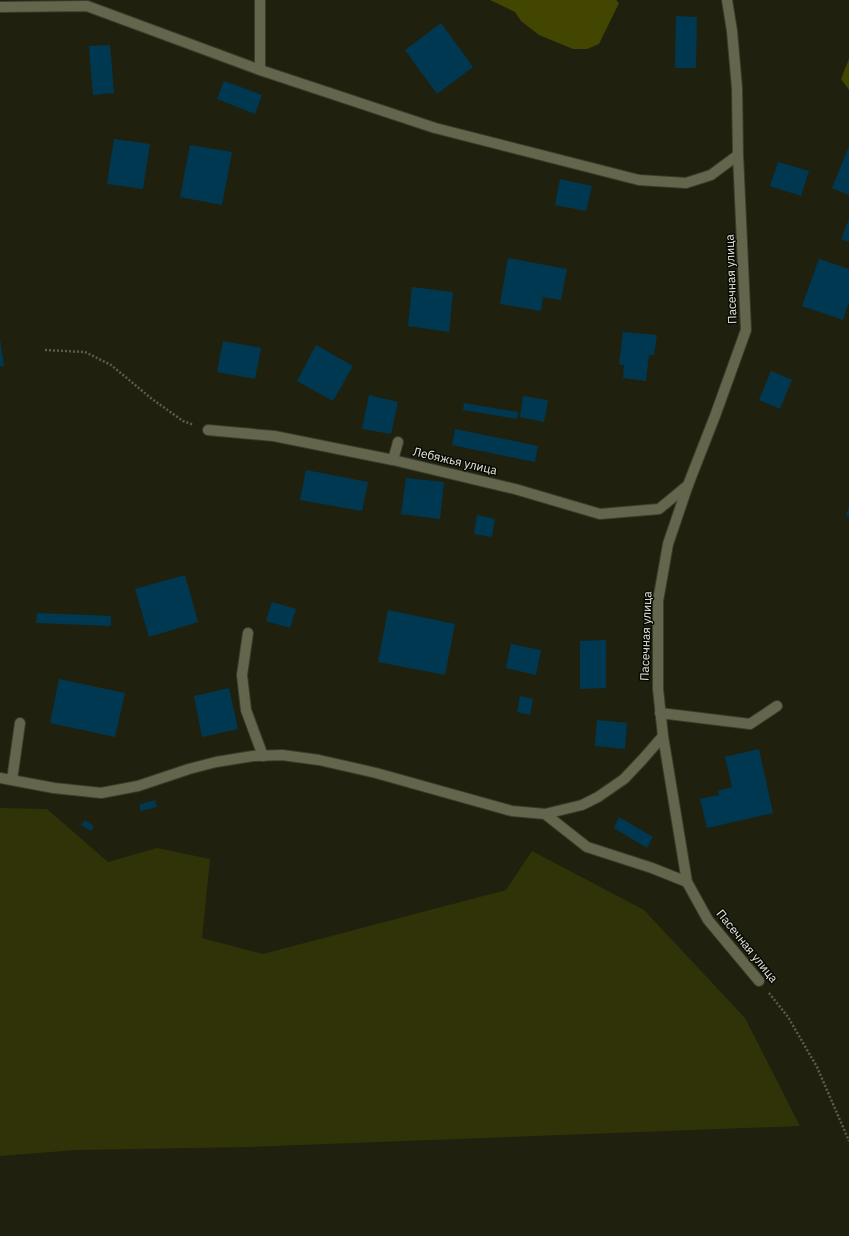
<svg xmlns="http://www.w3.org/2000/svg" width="849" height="1236" viewBox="0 0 849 1236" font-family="'IBM Plex Sans',sans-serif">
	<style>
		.green { fill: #303308 }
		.water { fill: #424600 }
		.building { fill: #013851 }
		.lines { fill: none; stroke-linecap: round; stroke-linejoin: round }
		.lane-casing { stroke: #3b3d2b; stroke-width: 12 }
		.street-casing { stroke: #3b3d2b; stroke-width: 12 }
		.path { stroke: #5b5d4d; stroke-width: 2.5; stroke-dasharray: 2 2; stroke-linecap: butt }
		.lane { stroke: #63664d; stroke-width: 10 }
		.street { stroke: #63664d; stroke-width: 10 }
		.labels { text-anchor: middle; stroke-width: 3; stroke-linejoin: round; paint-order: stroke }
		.street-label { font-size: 12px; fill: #e5e7db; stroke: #090a04 }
	</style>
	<rect width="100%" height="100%" fill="#1f210e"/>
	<path class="green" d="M0 808 47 809 108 862 157 848 210 859 202 938 263 954 506 890 532 851 644 910 745 1018 800 1126 247 1147 76 1150 0 1156Z"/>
	<path class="water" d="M490 0H616L619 3 599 44 587 49H573L539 35 521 21 515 12Z
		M849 59V90L841 79Z"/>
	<path class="building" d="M676 16 697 17 696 68H675Z
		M441 23 473 67 437 94 405 50Z
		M110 45 114 93 93 95 89 46Z
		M224 81 262 95 255 114 217 99Z
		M114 139 150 144 143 189 107 184Z
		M190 145 232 152 222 205 180 197Z
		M849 146V195L832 188Z
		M778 162 809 171 801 196 770 186Z
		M560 179 592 186 586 211 555 205Z
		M849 219V242L841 239Z
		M508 258 567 269 561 300 543 297 541 311 500 304Z
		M819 259 849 269V302L843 320 802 306Z
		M412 287 453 292 449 332 408 326Z
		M623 332 657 335 654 355H649L646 381 623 378 624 365H619Z
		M0 339 4 366H0Z
		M223 341 261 348 255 379 217 372Z
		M316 345 353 366 333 401 297 381Z
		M771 371 792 380 780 409 759 400Z
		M369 395 398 402 391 434 362 429Z
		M523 396 548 400 544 422 520 417Z
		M464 403 518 412 517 419 463 410Z
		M455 429 538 446 535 462 452 445Z
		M306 470 368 482 362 511 300 500Z
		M406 478 444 482 440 519 401 514Z
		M849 507V516L846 515Z
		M477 515 495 519 492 537 474 534Z
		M185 575 198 622 149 637 135 589Z
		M272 602 296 609 290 628 266 621Z
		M388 610 455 624 445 675 378 662Z
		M37 613 111 616V626L36 623Z
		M606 640V688L580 689V641Z
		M511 644 541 650 536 675 506 668Z
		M59 679 125 693 115 737 50 723Z
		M229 688 238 729 202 737 194 696Z
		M520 696 533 699 530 715 517 712Z
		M597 720 627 723 625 749 595 746Z
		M759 749 773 813 707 828 700 799 719 795 718 791 732 787 725 757Z
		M155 800 157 807 141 811 139 805Z
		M619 817 653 837 647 848 614 828Z
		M85 820 94 826 91 831 81 825Z"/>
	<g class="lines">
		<defs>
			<path id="lane" d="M208 430 274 436 393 460 515 489 600 514 659 509 688 485
				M393 460 398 442
				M248 633 242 675 246 710 263 756
				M660 713 750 724 777 706
				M12 780 20 723"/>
			<path id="street" d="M727 0 732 31 737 88 738 155 746 330 715 416 688 485 668 544 658 601V689L663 736 687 882 708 920 759 981
				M0 7 87 6 260 70 435 128 639 180 686 183 711 175 738 155
				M260 70V0
				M0 778 54 788 101 793 138 786 189 769 216 762 253 756 282 755 319 760 376 773 512 811 545 814 582 805 598 797 624 779 642 760 663 736
				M545 814 587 847 652 868 687 882"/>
		</defs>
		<use href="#lane" class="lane-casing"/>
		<use href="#street" class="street-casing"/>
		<path class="path" d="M45 350 85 352 111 365 152 399 183 421 194 425
			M769 993 788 1017 817 1067 849 1141"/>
		<use href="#lane" class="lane"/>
		<use href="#street" class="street"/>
	</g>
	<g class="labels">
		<g class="street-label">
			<text transform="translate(731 279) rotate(-92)" y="4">Пасечная улица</text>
			<text transform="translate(455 461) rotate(13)" y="4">Лебяжья улица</text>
			<text transform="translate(646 636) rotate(-88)" y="4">Пасечная улица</text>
			<text transform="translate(747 946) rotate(51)" y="4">Пасечная улица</text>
		</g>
	</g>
</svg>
